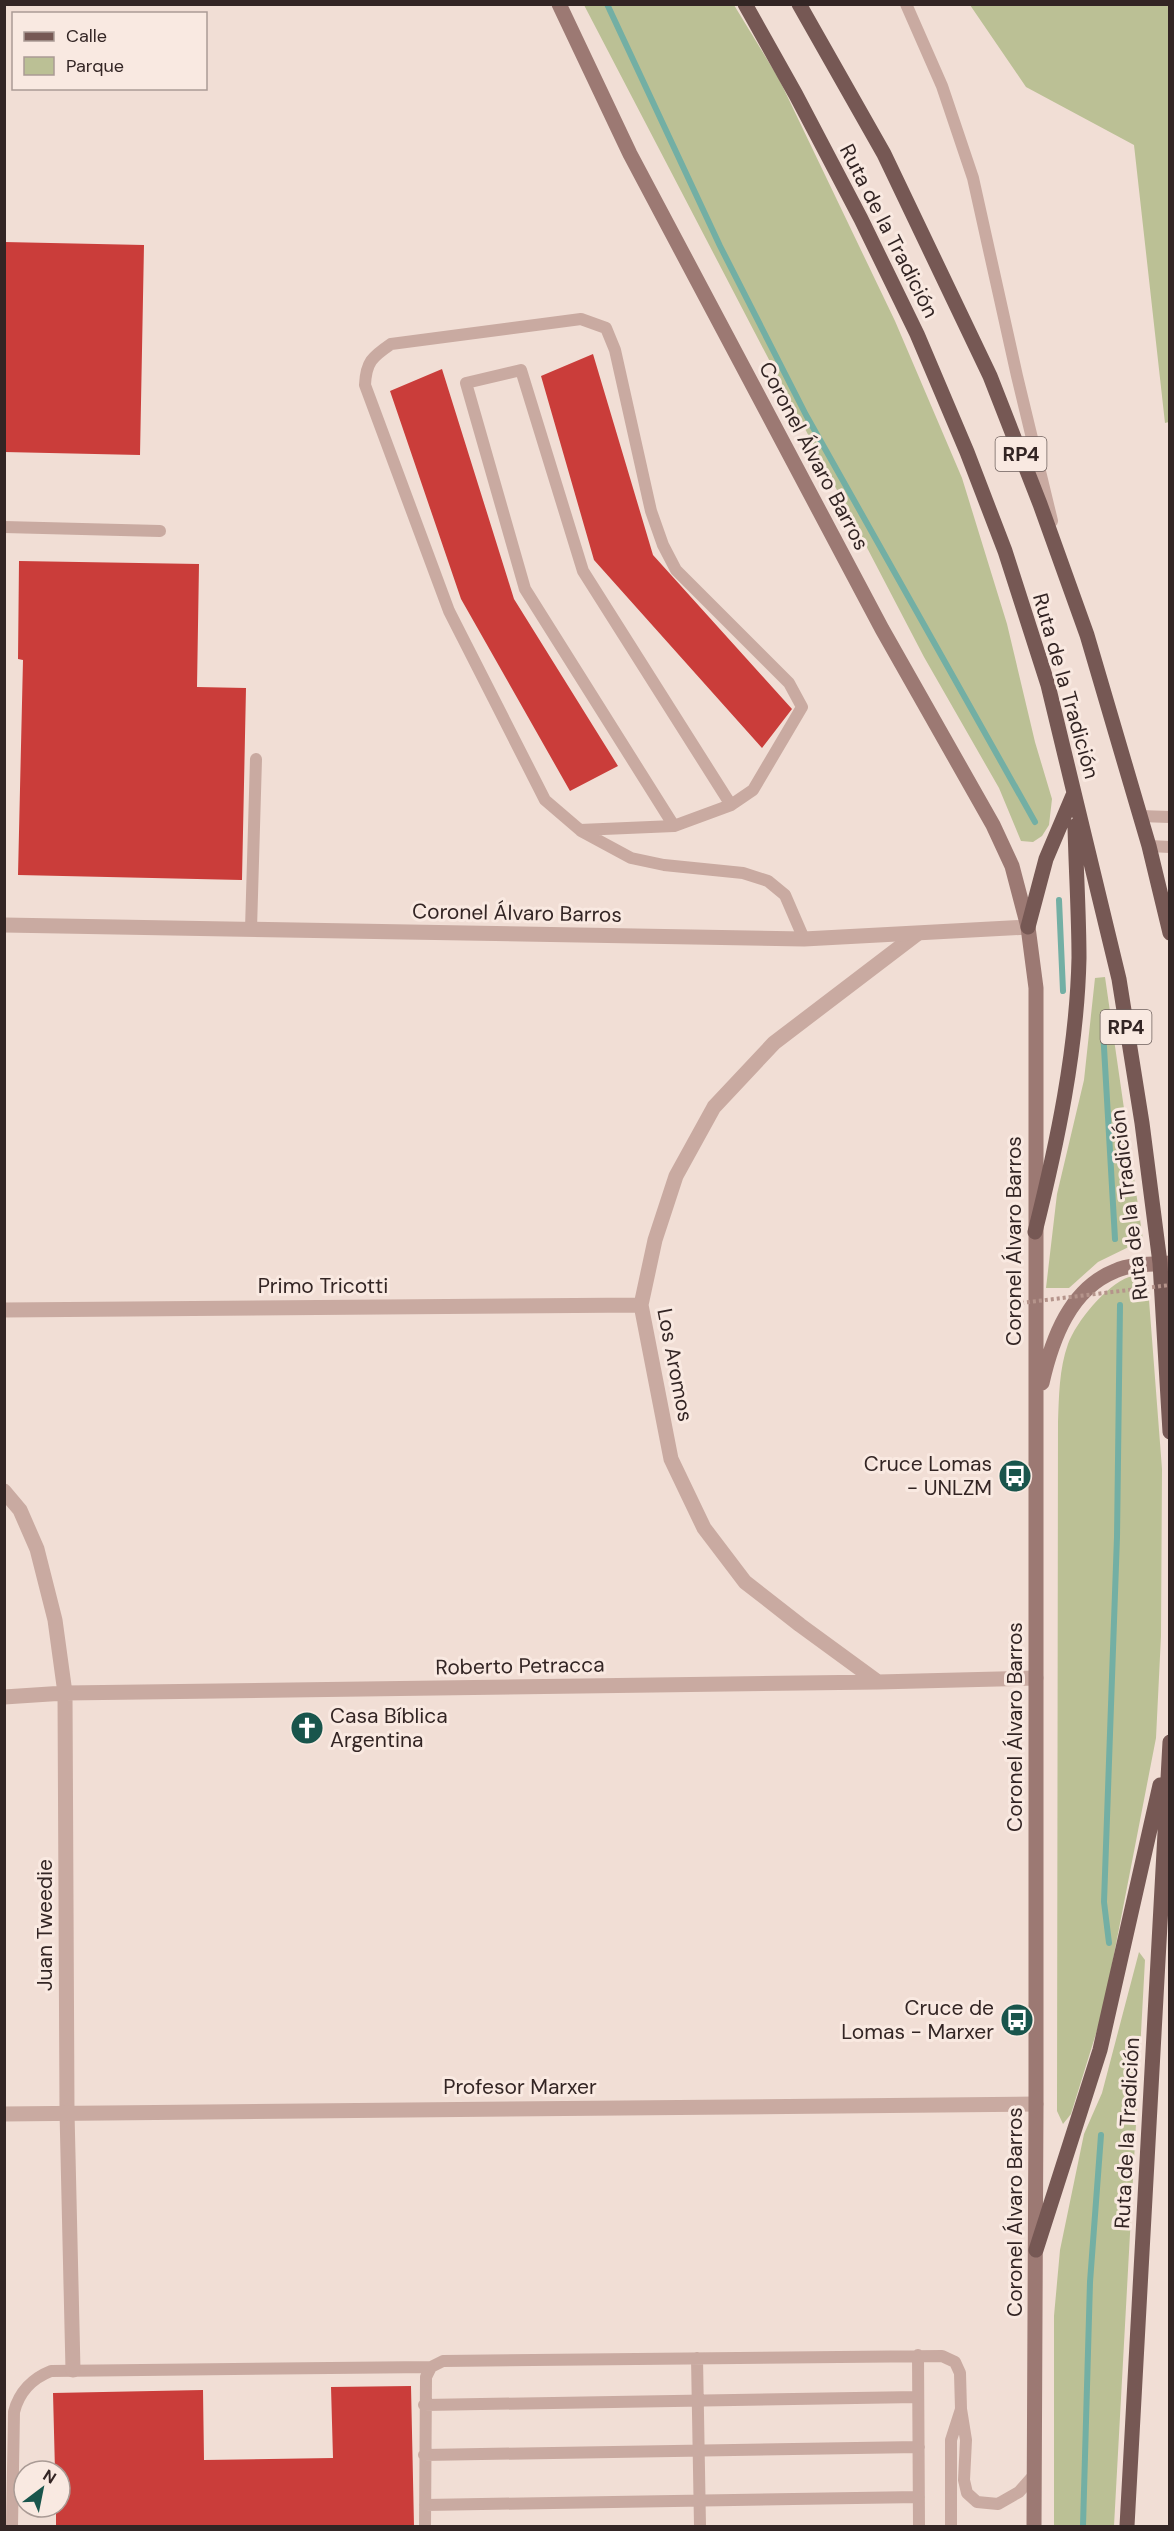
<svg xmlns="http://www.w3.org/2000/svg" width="1174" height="2531" viewBox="0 0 1174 2531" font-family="'DM Sans',sans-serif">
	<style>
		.green { fill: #bbc095 }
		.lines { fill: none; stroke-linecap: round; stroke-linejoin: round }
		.stream { stroke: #73afa4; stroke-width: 6 }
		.building { fill: #ca3d3a }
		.service { stroke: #c9aaa1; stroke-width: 12 }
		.minor { stroke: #c9aaa1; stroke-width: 15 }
		.tertiary { stroke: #c9aaa1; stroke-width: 15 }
		.secondary { stroke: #9c7973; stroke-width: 15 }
		.primary { stroke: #765854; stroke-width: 15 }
		.path-bridge { stroke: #b5948b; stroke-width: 4; stroke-dasharray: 3 3; stroke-linecap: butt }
		.labels { text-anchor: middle; stroke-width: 6; stroke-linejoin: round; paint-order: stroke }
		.shield { fill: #f9e9e1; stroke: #6e605d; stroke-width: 1.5 }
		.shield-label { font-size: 20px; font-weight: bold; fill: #332524 }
		.street-label { font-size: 21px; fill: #332524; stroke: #f9e9e1 }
		.poi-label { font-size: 21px; fill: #332524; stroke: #f9e9e1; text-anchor: end }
	</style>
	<rect width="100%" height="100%" fill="#f1ded5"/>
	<path class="green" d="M584 5H734L779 79 895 321 962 478 1007 624 1035 742 1052 799 1049 825 1042 836 1033 842 1021 841 999 788 924 657Z
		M970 5H1169V422L1165 423 1134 145 1026 87Z
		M1105 977 1143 1240 1098 1262 1069 1288H1046L1057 1194 1084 1080 1095 978Z
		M1147 1274 1162 1469 1161 1636 1156 1738 1103 2011 1071 2114 1063 2124 1057 2111 1058 1422C1059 1397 1059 1369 1068 1344 1076 1322 1106 1285 1129 1277 1135 1275 1141 1275 1147 1274Z
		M1139 1952 1145 1960 1114 2526H1054V2316L1060 2250 1084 2134 1102 2093Z"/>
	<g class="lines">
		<path class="stream" d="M607 4 720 246 806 415 1035 822
			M1059 900 1063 991
			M1103 1030 1115 1239
			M1109 1943 1104 1902 1117 1537 1120 1305
			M1083 2526 1090 2282 1101 2135"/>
	</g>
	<path class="building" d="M4 242 144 245 140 455 4 452Z
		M593 354 653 555 792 709 762 748 594 560 541 376Z
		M442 369 514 599 618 766 570 791 461 599 390 391Z
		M19 561 199 564 197 687 246 688 242 880 18 875 23 660 18 659Z
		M411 2386 414 2526H56V2507H60V2471H55L53 2393 203 2390 204 2460 333 2458 331 2387Z"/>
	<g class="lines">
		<path class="service" d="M906 4 942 86 973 178 1017 376 1052 521
			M581 319 606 328 615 350 651 511 663 545 676 570 789 683 802 707 753 790 731 805 674 826 580 830 545 800 449 611 365 385C366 362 372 357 391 344Z
			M4 527 160 531
			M1139 816 1170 817
			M674 826 525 589 466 383 521 370 583 571 731 805
			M581 831 631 858 664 865 743 873 768 881 785 895 804 939
			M1149 846 1170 847
			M251 929 256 759
			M918 2355 919 2526
			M697 2358 700 2526
			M424 2405 918 2397
			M424 2455 919 2447
			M425 2505 919 2497
			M12 2526 14 2412C19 2392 33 2378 51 2371L431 2367
			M425 2526 426 2377 431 2367 443 2361 942 2356 955 2362 960 2373 961 2409 966 2440 964 2480 967 2493 977 2502 998 2504 1019 2492 1034 2475
			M951 2526V2440L961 2409"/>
		<path class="minor" d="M4 1310 641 1305
			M4 1491 20 1510 37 1549 55 1620 65 1693 67 2112 73 2370
			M878 1682 800 1625 745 1582 704 1528 671 1459 641 1305 655 1240 676 1176 714 1107 774 1043 917 934
			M4 1697 65 1693 878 1682 1036 1678"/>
		<path class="tertiary" d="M4 925 804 939 1028 927
			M4 2114 1036 2104"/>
		<path class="secondary" d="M559 4 630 154 882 629 993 825 1012 866 1028 927 1036 988V2104L1034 2526
			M1042 1383C1052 1339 1070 1289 1115 1271 1130 1264 1153 1264 1170 1263"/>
		<path class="primary" d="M745 4 796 95 861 219 917 334 967 452 1005 551 1048 685 1119 979 1142 1123 1160 1263 1170 1432
			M799 4 884 154 990 376 1040 504 1087 635 1149 846 1170 933
			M1028 927 1046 859 1074 793
			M1035 1232C1057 1144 1077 1050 1079 958 1079 915 1076 870 1075 826
			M1036 2250 1100 2050 1160 1785
			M1127 2526 1170 1742"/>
		<path class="path-bridge" d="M1021 1303 1170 1285"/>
	</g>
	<defs>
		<symbol id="bus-disc" viewBox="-11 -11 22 22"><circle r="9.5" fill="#19554c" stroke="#f9e9e1"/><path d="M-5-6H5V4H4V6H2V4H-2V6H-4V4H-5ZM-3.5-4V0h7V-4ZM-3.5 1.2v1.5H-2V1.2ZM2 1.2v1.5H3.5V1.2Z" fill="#fff"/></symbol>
		<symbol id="church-disc" viewBox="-11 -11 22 22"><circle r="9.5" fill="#19554c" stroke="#f9e9e1"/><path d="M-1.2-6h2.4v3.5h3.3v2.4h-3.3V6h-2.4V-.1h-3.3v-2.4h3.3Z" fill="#fff"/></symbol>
	</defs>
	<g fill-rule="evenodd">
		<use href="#bus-disc" x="996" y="1457" width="38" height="38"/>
		<use href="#church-disc" x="288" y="1709" width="38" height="38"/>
		<use href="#bus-disc" x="998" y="2001" width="38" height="38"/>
	</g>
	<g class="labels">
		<g class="shield">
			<rect x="995.5" y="437" width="51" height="34" rx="4.5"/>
			<rect x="1100.5" y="1010" width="51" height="34" rx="4.5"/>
		</g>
		<g class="shield-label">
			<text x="1021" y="461">RP4</text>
			<text x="1126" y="1034">RP4</text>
		</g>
		<g class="street-label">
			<text transform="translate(889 231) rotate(63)" y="7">Ruta de la Tradición</text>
			<text transform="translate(814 456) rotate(62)" y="7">Coronel Álvaro Barros</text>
			<text transform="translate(1066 686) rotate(74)" y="7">Ruta de la Tradición</text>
			<text transform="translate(517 913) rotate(1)" y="7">Coronel Álvaro Barros</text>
			<text transform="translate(1129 1205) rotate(-97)" y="7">Ruta de la Tradición</text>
			<text transform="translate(1014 1241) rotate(-90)" y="7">Coronel Álvaro Barros</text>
			<text x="323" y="1293">Primo Tricotti</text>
			<text transform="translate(675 1365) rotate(79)" y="7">Los Aromos</text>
			<text transform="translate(520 1666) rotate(-1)" y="7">Roberto Petracca</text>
			<text transform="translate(1015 1727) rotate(-90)" y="7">Coronel Álvaro Barros</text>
			<text transform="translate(45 1925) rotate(-90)" y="7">Juan Tweedie</text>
			<text x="520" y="2094">Profesor Marxer</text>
			<text transform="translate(1127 2133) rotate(-87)" y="7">Ruta de la Tradición</text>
			<text transform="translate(1015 2212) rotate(-90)" y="7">Coronel Álvaro Barros</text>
		</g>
		<g class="poi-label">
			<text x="992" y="1471">Cruce Lomas<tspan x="992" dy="24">- UNLZM</tspan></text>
			<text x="330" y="1723" text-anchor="start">Casa Bíblica<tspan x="330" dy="24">Argentina</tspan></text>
			<text x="994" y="2015">Cruce de<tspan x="994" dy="24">Lomas - Marxer</tspan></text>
		</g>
	</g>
	<rect width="1174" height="2531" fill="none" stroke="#332524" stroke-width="12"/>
	<rect x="12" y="12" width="195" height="78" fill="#f9e9e1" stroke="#aa9b95" stroke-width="1.5"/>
	<rect x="24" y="32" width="30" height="9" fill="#765854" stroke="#aa9b95" stroke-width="1.5"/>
	<text x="66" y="42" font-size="18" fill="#332524">Calle</text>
	<rect x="24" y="57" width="30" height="18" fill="#bbc095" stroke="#aa9b95" stroke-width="1.5"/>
	<text x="66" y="72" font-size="18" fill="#332524">Parque</text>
	<g transform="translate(42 2489) rotate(32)"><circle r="28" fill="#f9e9e1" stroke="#aa9b95" stroke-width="1.5"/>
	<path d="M0-4.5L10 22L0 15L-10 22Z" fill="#19554c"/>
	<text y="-9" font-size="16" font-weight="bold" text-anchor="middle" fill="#332524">N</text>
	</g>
</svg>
